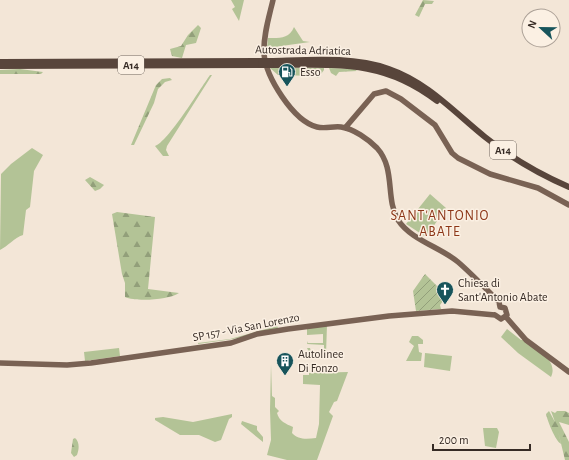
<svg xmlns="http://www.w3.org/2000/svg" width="569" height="460" viewBox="0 0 569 460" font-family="'Alegreya Sans',sans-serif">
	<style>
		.grass { fill: #b3c396 }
		.forest { fill: url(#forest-firs) }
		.garden { fill: url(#garden-furrows) }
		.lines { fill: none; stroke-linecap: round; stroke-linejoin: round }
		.major { stroke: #796254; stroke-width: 5.5 }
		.highway { stroke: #58453b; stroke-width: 6 }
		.highway-bridge { stroke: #58453b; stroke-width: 6 }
		.labels { text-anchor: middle; stroke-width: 3; stroke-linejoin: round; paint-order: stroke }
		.shield { fill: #fbf0e3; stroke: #71665e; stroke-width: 1 }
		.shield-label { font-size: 11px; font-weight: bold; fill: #362b25 }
		.street-label { font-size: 12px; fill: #362b25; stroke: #fbf0e3 }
		.poi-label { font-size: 12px; fill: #362b25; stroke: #fbf0e3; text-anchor: start }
		.quarter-label { font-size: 14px; letter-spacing: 1px; fill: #8c3617; stroke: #fbf0e3 }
	</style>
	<defs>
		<pattern id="forest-firs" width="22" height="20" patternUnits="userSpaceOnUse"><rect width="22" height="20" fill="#b3c396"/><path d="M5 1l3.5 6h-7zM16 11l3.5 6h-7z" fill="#929f7a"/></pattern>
		<pattern id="garden-furrows" width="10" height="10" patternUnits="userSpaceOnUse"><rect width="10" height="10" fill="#b3c396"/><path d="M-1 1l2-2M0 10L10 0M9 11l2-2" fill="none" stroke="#929f7a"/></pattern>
	</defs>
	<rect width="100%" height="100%" fill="#f3e6d7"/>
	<path class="grass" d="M231 0H244L239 21 232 9 235 7Z
		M294 27 303 41 310 42 267 48 268 38C280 38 289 39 294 27Z
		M210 75H212L167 146 166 150 169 156H163L155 146C168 142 200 89 210 75Z
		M32 148 43 155 34 171 30 207 26 210 23 235C14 238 8 246 0 250L1 174 11 164Z
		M430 194 446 208 426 237 406 224Z
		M327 325 326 354H310L307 348H310L311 352H324V345L307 344 308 341V343H323V334L307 335V327Z
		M277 326 278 328 233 339 198 344V343L230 339Z
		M507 329 521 340H524C535 348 559 360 551 377L518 353 501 337Z
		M412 336H418L423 340V344H418L419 352 422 353 421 361H406L414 346 409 342Z
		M119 348 120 356 85 361 84 352Z
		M425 353 452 356 450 371 424 367Z
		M271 364 272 396 275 398V407L279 411 277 413C279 421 286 424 293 427L292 433C298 440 307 439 316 438L319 424 320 385 303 384V375H309V373L348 372 337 401 334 402 329 412 333 416 317 460H287L267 455 271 440 270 410Z
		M232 414V417L229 419 221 440 215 442 199 435H180L155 420V418L163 417 193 422Z
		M242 421 257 426V430L263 437V442L241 424Z
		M483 428H497L499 432 496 448 485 446Z"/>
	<path class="forest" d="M423 0 434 1 432 4H425L419 17 415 15Z
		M198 25 201 28 196 43 186 45 182 58 172 56 170 49 181 46 188 35Z
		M270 68H324V70L318 78 315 76 278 75Z
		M329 68 354 69 357 71 339 72 336 76 331 73Z
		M20 69 43 72 41 74H0V70Z
		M162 79 170 78 172 80 165 82 158 89 154 103 134 145H131L156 85Z
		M90 177 104 185 100 189 95 191 85 180Z
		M117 212 155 217 148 289 179 293C169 300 136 302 125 297V283L122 274 112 214Z
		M549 411 555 422 551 411 555 413 557 411H565L569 413V425L559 422 569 442V460H565L558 431 561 444C555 440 548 422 546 414Z
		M75 438C80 442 79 450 77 455L74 457 71 453 73 439Z"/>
	<path class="garden" d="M425 274 447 296 440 305 441 309 416 311 413 291Z"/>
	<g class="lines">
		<path class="major" d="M273 0C269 17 263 36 264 54 266 77 293 121 317 127 325 129 333 126 341 127 354 129 368 139 377 148 396 169 385 198 398 220 411 240 440 247 458 262 472 274 485 288 499 302L500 307
			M345 128 374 94 386 91 401 99 435 125 452 153 458 158 490 174 538 188 569 205
			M495 315 501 319 507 315 505 308 500 307
			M506 317 526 340 569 372
			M0 363 67 365 91 363 231 343 257 334 288 329 389 316 452 311 495 315"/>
		<path class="highway" d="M270 61C309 60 352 56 389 69 427 82 454 112 485 137 510 157 539 174 569 187
			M0 62 261 61
			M271 65C336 65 383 59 437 101
			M0 66 261 65"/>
		<path class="highway-bridge" d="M261 61H270
			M261 65H271"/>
	</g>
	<defs>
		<symbol id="fuel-pin" viewBox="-11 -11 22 30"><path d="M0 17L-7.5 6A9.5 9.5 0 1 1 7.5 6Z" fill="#17545b" stroke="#fbf0e3"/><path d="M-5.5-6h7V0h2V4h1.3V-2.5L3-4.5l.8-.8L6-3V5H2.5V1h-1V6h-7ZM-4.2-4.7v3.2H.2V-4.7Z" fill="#fff"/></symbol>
		<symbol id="church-pin" viewBox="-11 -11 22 30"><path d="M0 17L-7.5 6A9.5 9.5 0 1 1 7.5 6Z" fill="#17545b" stroke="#fbf0e3"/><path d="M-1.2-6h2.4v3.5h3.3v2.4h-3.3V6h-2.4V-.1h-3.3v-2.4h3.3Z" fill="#fff"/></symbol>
		<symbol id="building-pin" viewBox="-11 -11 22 30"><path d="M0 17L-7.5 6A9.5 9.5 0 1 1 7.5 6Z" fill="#17545b" stroke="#fbf0e3"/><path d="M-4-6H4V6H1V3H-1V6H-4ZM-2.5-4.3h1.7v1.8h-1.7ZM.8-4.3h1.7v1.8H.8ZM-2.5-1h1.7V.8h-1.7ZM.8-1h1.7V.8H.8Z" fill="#fff"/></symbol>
	</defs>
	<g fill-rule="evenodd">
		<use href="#fuel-pin" x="277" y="62" width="20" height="27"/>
		<use href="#church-pin" x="435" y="280" width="20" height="27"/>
		<use href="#building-pin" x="275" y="351" width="20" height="27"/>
	</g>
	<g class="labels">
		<g class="shield">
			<rect x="118" y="56" width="26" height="18" rx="3"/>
			<rect x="490" y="141" width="26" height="18" rx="3"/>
		</g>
		<g class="shield-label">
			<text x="131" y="69">A14</text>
			<text x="503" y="154">A14</text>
		</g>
		<g class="street-label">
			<text transform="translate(303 50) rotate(1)" y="4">Autostrada Adriatica</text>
			<text transform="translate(246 327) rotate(-11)" y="4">SP 157 - Via San Lorenzo</text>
		</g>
		<g class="poi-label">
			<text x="300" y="76">Esso</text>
			<text x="458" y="287">Chiesa di<tspan x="458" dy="14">Sant'Antonio Abate</tspan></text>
			<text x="298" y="358">Autolinee<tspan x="298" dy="14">Di Fonzo</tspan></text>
		</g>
		<g class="quarter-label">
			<text x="440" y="220">SANT'ANTONIO<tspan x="440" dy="16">ABATE</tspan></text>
		</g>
	</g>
	<g transform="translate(541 28) rotate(292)"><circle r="19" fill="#fbf0e3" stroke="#aca197"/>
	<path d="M0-3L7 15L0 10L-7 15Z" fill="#17545b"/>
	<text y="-6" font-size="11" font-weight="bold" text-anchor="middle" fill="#362b25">N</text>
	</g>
	<path d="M433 444v6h97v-6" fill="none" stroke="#362b25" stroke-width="2"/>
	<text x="439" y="444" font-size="12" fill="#362b25" stroke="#fbf0e3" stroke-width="3" paint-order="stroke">200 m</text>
</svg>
